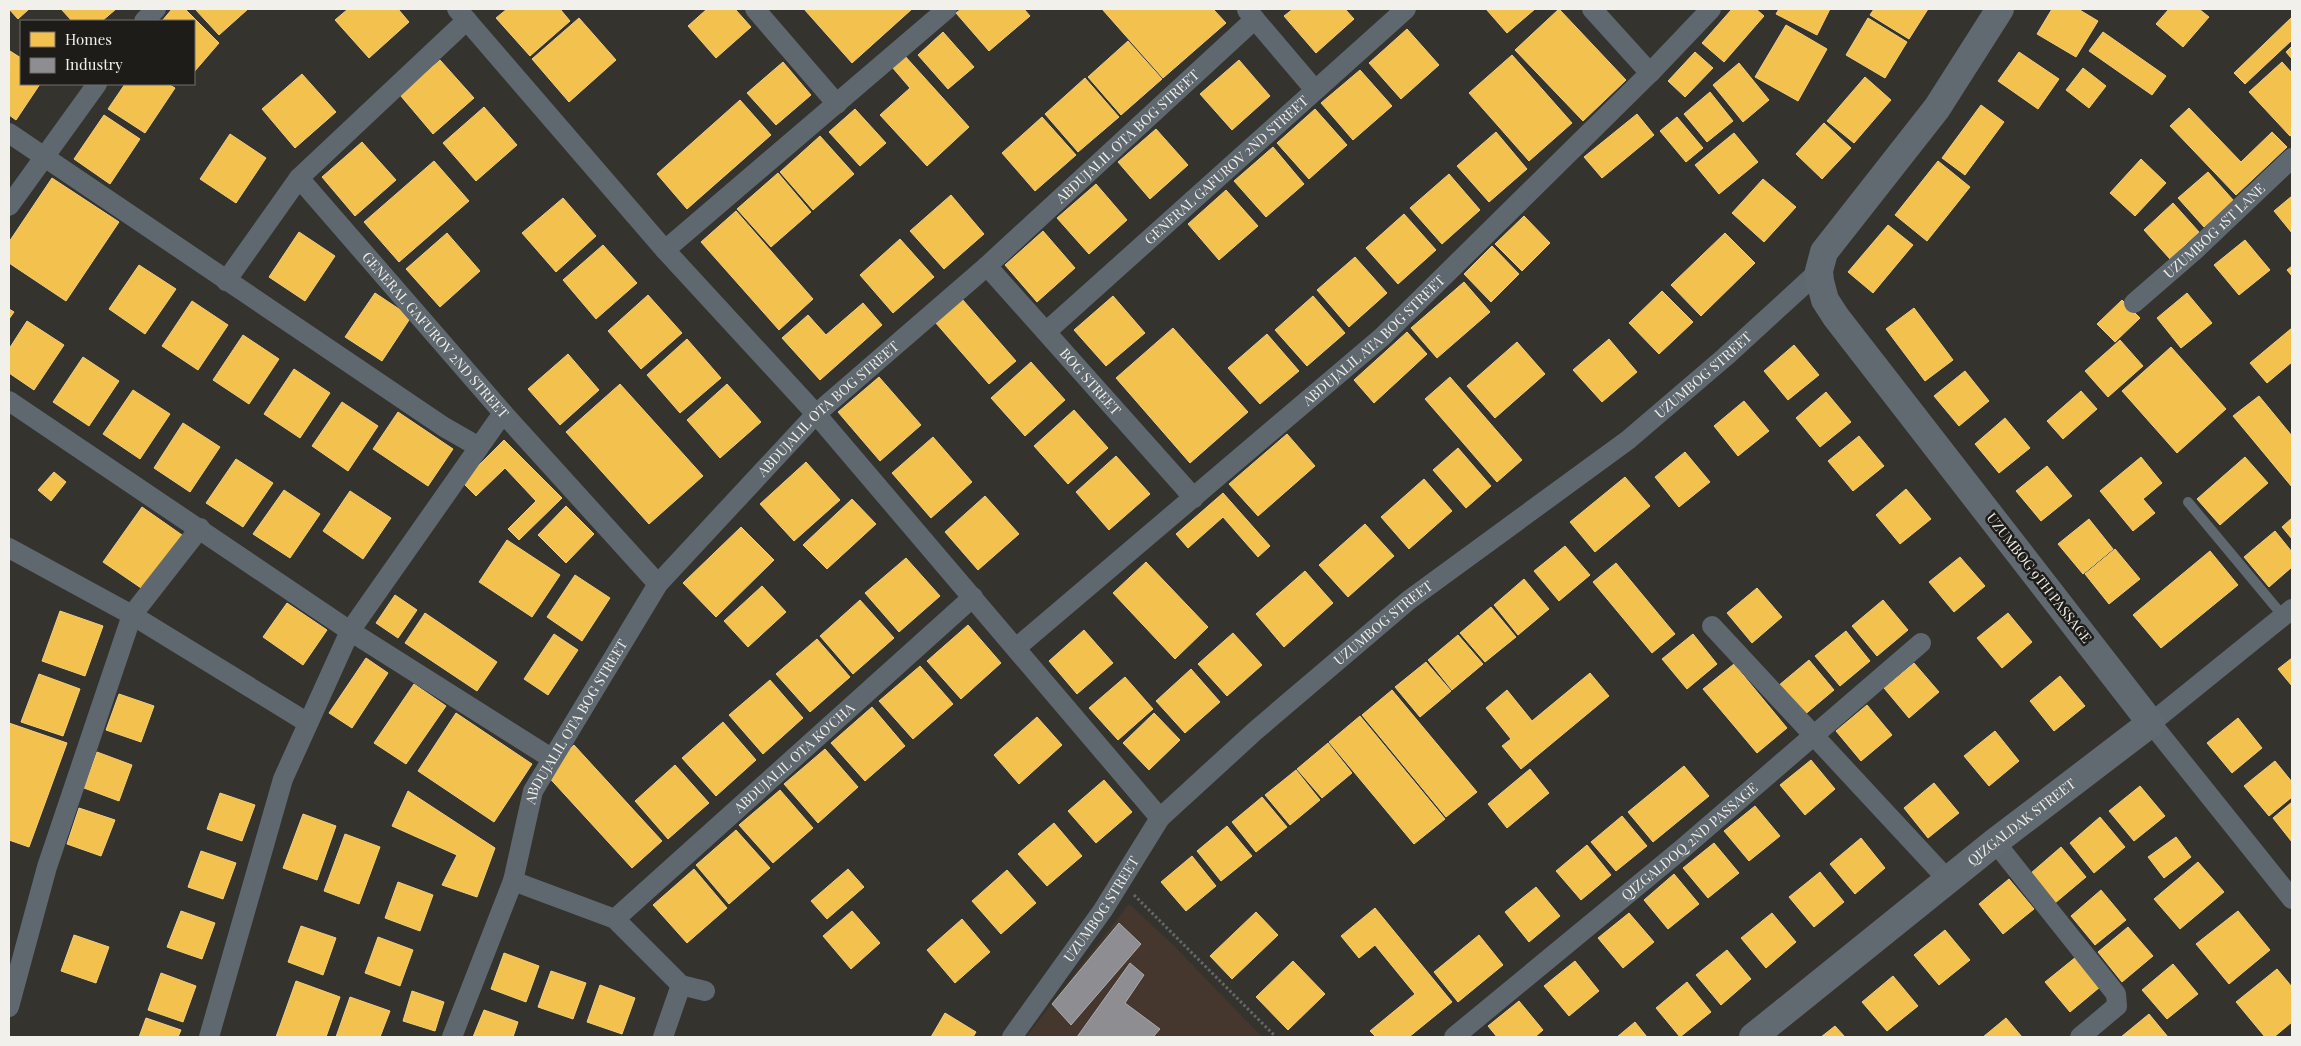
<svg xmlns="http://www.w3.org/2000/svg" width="2301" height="1046" viewBox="0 0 2301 1046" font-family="'Playfair Display',serif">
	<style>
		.industrial { fill: #46372e }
		.homes { fill: #f2c14e; stroke: #f2cf7d }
		.industry { fill: #8d8d92; stroke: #ababac }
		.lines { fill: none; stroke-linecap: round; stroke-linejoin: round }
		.path { stroke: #64696a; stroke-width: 3; stroke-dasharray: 2.5 2.5; stroke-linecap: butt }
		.lane { stroke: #5f686f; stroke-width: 10 }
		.street { stroke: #5f686f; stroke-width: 20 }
		.secondary { stroke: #616a70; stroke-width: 28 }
		.labels { text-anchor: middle; stroke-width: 5; stroke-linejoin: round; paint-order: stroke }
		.street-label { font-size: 14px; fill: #f1f0ea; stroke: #1d1c18 }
	</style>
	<rect width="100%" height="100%" fill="#34332e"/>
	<path class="industrial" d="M1129 904 1173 945 1262 1037H1026Z"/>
	<path class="homes" d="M9 9H29L18 19Z
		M61 9H116L102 21H72Z
		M172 9H185L219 43 194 72V21H162Z
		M195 9H248L219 35Z
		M348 9H398L409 22 369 58 335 20Z
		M507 9H560L570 21 530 56 496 18Z
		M707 9H735L751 27 716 58 688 26Z
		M804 9H912L852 63Z
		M961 9H1024L1030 16 989 51 956 13Z
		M1102 9H1213L1226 23 1163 78Z
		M1293 9H1345L1354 19 1316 53 1284 16Z
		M1486 9H1535L1507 33Z
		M1559 9 1626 80 1583 121 1515 50Z
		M1732 9H1756L1764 16 1724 62 1702 43Z
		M1779 9H1830L1817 35 1776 14Z
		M1874 9H1928L1909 39 1870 15Z
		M2052 9H2078L2098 21 2076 57 2037 34Z
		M2169 9H2199L2209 17 2183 47 2156 24Z
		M2292 17V40L2245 84 2234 73Z
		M579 18 616 60 569 102 532 59Z
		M1868 18 1907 42 1885 78 1846 55Z
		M1786 25 1827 49 1798 101 1755 77Z
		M1407 29 1439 65 1401 99 1369 63Z
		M943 32 974 67 948 89 918 55Z
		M2103 32 2166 76 2152 95 2089 51Z
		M1128 41 1162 79 1121 115 1088 77Z
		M2292 46V59L2286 52Z
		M10 51 21 58V84H40L16 120 9 115Z
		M1695 52 1713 68 1685 97 1668 81Z
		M2019 52 2059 79 2038 109 1998 81Z
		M904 55 969 127 927 166 880 115 910 88 892 67Z
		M1512 55 1572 123 1529 161 1469 93Z
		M440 60 474 98 433 134 400 95Z
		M1239 60 1270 96 1232 130 1200 94Z
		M783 62 811 95 776 125 747 93Z
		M2282 62 2292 73V135L2290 136 2249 92Z
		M1739 63 1769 100 1743 122 1713 85Z
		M2083 68 2106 86 2089 108 2066 90Z
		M1360 70 1392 106 1353 140 1321 103Z
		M302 74 336 112 295 148 262 109Z
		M1865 77 1891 100 1854 143 1827 121Z
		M1085 78 1119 117 1078 152 1045 114Z
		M125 84H168L175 88 145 133 108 109Z
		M1710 92 1733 121 1707 142 1684 114Z
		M740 100 771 135 687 209 657 174Z
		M1981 105 2004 122 1965 175 1942 158Z
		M484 107 517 145 476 181 443 143Z
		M2189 108 2241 162 2272 132 2287 147 2236 195 2170 126Z
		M855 109 886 143 860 166 829 132Z
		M1315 109 1347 145 1309 179 1277 143Z
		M1637 114 1654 135 1602 178 1584 157Z
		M104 115 140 139 110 184 74 159Z
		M1042 117 1076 155 1035 191 1002 153Z
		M1677 117 1703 148 1686 162 1660 131Z
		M1824 123 1851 148 1822 179 1796 154Z
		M1156 129 1188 165 1150 199 1118 162Z
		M1496 132 1527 169 1489 202 1457 166Z
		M1734 133 1758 162 1719 194 1695 165Z
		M230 134 266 158 236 203 200 179Z
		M820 136 854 174 813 210 780 172Z
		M362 142 396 180 355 216 322 177Z
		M1273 147 1304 184 1266 217 1234 181Z
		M2141 159 2166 183 2135 216 2110 193Z
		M434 161 469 201 399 262 364 222Z
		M1938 161 1970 187 1927 241 1895 215Z
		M2208 172 2234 201 2204 227 2178 198Z
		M778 173 811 212 771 247 737 209Z
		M1449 174 1480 210 1442 244 1410 208Z
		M52 178 119 222 66 301 9 263V242Z
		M1763 179 1796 207 1764 242 1732 213Z
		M1096 184 1127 220 1089 254 1057 218Z
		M1226 190 1258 226 1219 260 1188 224Z
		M951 195 984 234 944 269 910 231Z
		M2292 196V233L2274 211Z
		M563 198 596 236 556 272 522 233Z
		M2173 203 2199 232 2170 259 2144 230Z
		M736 211 813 299 779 330 701 242Z
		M1404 214 1436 250 1398 284 1366 248Z
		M1524 216 1550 243 1522 271 1495 244Z
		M1888 225 1913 245 1873 293 1848 272Z
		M1043 231 1075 268 1037 302 1005 265Z
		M299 232 335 256 305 301 269 277Z
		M447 233 480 271 440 307 406 269Z
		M1725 233 1755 263 1701 316 1671 285Z
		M900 239 934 277 893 313 860 275Z
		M2245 240 2270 270 2239 295 2214 265Z
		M603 245 637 283 596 319 563 280Z
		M1492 246 1519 274 1491 302 1464 274Z
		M1355 257 1387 293 1349 327 1317 290Z
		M139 265 176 289 145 334 109 309Z
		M2292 266V276L2287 270Z
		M1464 282 1490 312 1437 358 1411 328Z
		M1662 291 1693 322 1659 354 1629 323Z
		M375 293 411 317 382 361 345 337Z
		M2187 293 2212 323 2181 348 2157 318Z
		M648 295 682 333 641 369 608 331Z
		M1113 296 1145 333 1106 366 1074 330Z
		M1313 296 1345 333 1307 366 1275 330Z
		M962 299 1016 361 989 384 935 322Z
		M2122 300 2140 318 2115 342 2097 324Z
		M192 301 228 325 198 370 162 346Z
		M863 303 882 325 820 380 782 338 808 315 826 335Z
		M1914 308 1953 360 1925 381 1886 329Z
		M9 309 14 312 9 319Z
		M27 321 64 345 34 390 9 373V349Z
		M1173 328 1248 412 1190 463 1116 378Z
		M2292 328V362L2267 383 2250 363Z
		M1407 332 1427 354 1374 403 1354 380Z
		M1267 334 1299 371 1260 404 1228 368Z
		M243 335 279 359 249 404 213 380Z
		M687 339 721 378 680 413 647 375Z
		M1609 339 1637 372 1602 402 1573 370Z
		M2120 340 2143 366 2108 397 2085 371Z
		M1517 342 1545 374 1495 418 1467 386Z
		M1794 345 1819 375 1788 400 1764 371Z
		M2171 347 2226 409 2177 453 2122 391Z
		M568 354 599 390 560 425 528 389Z
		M83 357 119 381 89 426 53 402Z
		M1031 362 1065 400 1025 436 991 398Z
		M294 369 330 393 300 438 264 414Z
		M1965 371 1989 401 1959 426 1934 396Z
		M879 377 921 425 880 461 838 412Z
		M1450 377 1522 460 1497 482 1425 399Z
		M620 384 703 476 649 524 566 432Z
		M727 384 761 422 720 458 687 420Z
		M133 390 170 414 140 459 103 434Z
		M2081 391 2097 409 2063 439 2047 421Z
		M1826 392 1851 422 1820 447 1796 418Z
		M2259 396 2292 436V487L2233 416Z
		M1744 401 1769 431 1738 456 1714 426Z
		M342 402 378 426 348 471 312 446Z
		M1074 410 1108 448 1068 484 1034 446Z
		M398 412 453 449 428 486 373 449Z
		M2005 418 2030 448 1999 473 1975 444Z
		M183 423 220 447 190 492 154 468Z
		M1287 434 1315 466 1258 516 1229 484Z
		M1859 436 1884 466 1853 491 1828 461Z
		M933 437 972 482 931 518 892 473Z
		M504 440 562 498 519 540 508 529 536 501 505 468 476 496 462 482Z
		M1458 448 1491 486 1466 508 1433 470Z
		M1685 452 1710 482 1679 507 1655 477Z
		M1116 456 1150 494 1109 530 1076 492Z
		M2141 457 2162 483 2143 499 2155 513 2133 531 2100 491Z
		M2245 457 2268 483 2220 525 2197 499Z
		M236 459 273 483 243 527 206 503Z
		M806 462 840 500 794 541 760 504Z
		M2047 466 2072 496 2041 521 2016 491Z
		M54 472 66 482 51 501 38 490Z
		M1625 477 1650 506 1595 552 1570 522Z
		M1424 479 1452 511 1409 549 1381 517Z
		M1906 489 1931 519 1900 544 1876 515Z
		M284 490 320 514 290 558 253 534Z
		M350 491 391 518 363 559 323 531Z
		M1223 493 1270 546 1258 557 1223 517 1188 548 1176 534Z
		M985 496 1019 534 978 570 945 532Z
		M852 499 876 524 827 569 803 545Z
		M566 506 594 534 566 563 538 535Z
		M142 507 182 535 144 590 103 562Z
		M2292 518V539L2282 527Z
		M2089 519 2113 549 2083 574 2058 544Z
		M1365 524 1394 556 1348 597 1319 565Z
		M741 527 774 560 716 617 683 583Z
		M2275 531 2292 552V567L2269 587 2244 557Z
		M507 540 560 575 532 617 479 582Z
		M1565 546 1590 575 1559 601 1534 571Z
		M2115 549 2140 579 2109 604 2085 574Z
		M2210 551 2238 585 2161 648 2133 615Z
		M1960 557 1985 586 1954 612 1929 582Z
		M906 558 940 596 899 632 865 593Z
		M1146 562 1208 627 1175 659 1113 593Z
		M1616 563 1675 634 1652 653 1593 582Z
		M1305 571 1333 603 1284 647 1256 614Z
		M575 575 610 598 582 641 547 617Z
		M1524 579 1549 609 1518 635 1494 605Z
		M762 586 786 612 748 647 724 621Z
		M1757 588 1782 617 1752 643 1727 613Z
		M395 595 417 610 398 638 376 623Z
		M860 600 894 638 853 674 820 636Z
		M1883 600 1908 630 1877 656 1852 626Z
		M287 603 327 630 303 665 263 637Z
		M1491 607 1516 637 1485 662 1460 633Z
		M60 611 103 626 85 676 42 661Z
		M425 613 497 662 477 691 405 643Z
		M2008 613 2032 642 2002 668 1977 638Z
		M968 625 1001 663 961 699 927 661Z
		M1084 630 1113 663 1077 694 1049 661Z
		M1846 631 1870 661 1840 686 1815 656Z
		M1233 633 1262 665 1227 696 1198 664Z
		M554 634 578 650 548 695 524 679Z
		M1693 634 1717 664 1687 689 1662 659Z
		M1458 635 1483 664 1452 690 1428 660Z
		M817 639 850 677 810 712 776 674Z
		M366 658 388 673 352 728 329 713Z
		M2292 658V686L2278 669Z
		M1809 660 1834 690 1803 716 1778 686Z
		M1426 662 1451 691 1420 717 1395 687Z
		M1914 663 1939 692 1909 718 1884 688Z
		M1734 664 1787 728 1757 753 1703 689Z
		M920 666 953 704 913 739 879 701Z
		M1191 669 1220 702 1185 733 1156 701Z
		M1590 673 1609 696 1521 769 1502 746 1511 739 1486 708 1507 690 1532 721Z
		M39 674 80 689 63 736 21 722Z
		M2060 676 2085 706 2054 731 2030 701Z
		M1125 677 1153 709 1118 740 1089 708Z
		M770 680 803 718 763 754 729 715Z
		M414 684 446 706 406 764 374 743Z
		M1392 690 1477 792 1446 817 1362 715Z
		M119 694 154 706 141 742 106 730Z
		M1867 705 1892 735 1861 761 1836 731Z
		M872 707 905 746 865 781 831 743Z
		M456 713 532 764 494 822 418 771Z
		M1154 713 1180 740 1149 770 1123 743Z
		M1360 716 1445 819 1414 844 1329 742Z
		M1037 717 1062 745 1019 784 994 755Z
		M2238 718 2262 748 2232 773 2207 743Z
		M723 722 756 760 716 796 682 758Z
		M9 723 67 743 29 847 9 840Z
		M1995 731 2019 761 1989 786 1964 756Z
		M1328 743 1352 773 1322 798 1297 769Z
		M574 745 662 841 632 868 544 772Z
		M825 749 858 787 818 823 784 784Z
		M97 752 132 765 119 801 84 788Z
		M1811 760 1835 789 1805 815 1780 785Z
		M2275 761 2292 782V797L2269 816 2244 786Z
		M675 765 709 803 668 839 635 801Z
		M1684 766 1709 796 1653 842 1628 812Z
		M1530 769 1549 793 1507 828 1488 804Z
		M1296 770 1320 800 1290 825 1265 795Z
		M1104 780 1132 812 1096 843 1068 811Z
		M1934 783 1959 813 1928 838 1904 808Z
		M2140 786 2165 816 2134 841 2109 811Z
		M780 790 813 828 773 863 739 825Z
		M408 791 495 848 477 897 442 885 457 855 392 826Z
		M220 793 255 805 242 841 207 829Z
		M1262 797 1287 827 1256 852 1232 822Z
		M2292 802V842L2273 818Z
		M1755 806 1780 836 1749 861 1724 831Z
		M79 808 115 820 101 856 67 844Z
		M303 814 336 826 317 880 283 868Z
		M1622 816 1647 846 1616 871 1591 842Z
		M2100 817 2125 847 2094 873 2070 843Z
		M1054 823 1082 856 1047 886 1018 854Z
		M1227 826 1252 856 1221 881 1197 851Z
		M736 830 770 868 729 904 696 865Z
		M345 834 380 847 359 904 324 891Z
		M2176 837 2191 857 2164 878 2148 857Z
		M1861 838 1885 868 1855 894 1830 864Z
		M1714 843 1739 873 1708 898 1683 868Z
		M1587 845 1611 875 1581 900 1556 871Z
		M2061 847 2086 877 2055 903 2031 873Z
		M201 851 236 863 223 899 188 887Z
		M1192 856 1216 886 1186 911 1161 882Z
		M2198 862 2224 892 2180 929 2154 899Z
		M694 869 727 908 687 943 653 905Z
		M848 869 864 887 827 919 811 901Z
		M1007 870 1036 903 1001 934 972 901Z
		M1820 872 1844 902 1814 927 1789 897Z
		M1674 874 1699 904 1668 929 1644 900Z
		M2009 879 2034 909 2003 934 1979 904Z
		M398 882 433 895 420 931 385 918Z
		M1536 887 1560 916 1529 942 1505 912Z
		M2101 890 2126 920 2095 945 2071 916Z
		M1375 908 1452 1002 1409 1037H1376L1370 1031 1415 994 1375 945 1359 958 1341 936Z
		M181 911 215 923 202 959 167 947Z
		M852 911 880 943 851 969 823 936Z
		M2238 911 2270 950 2229 984 2196 944Z
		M1256 912 1278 935 1232 979 1210 956Z
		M1629 913 1654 942 1623 968 1598 938Z
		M1772 913 1796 942 1766 968 1741 938Z
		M962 919 990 952 955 983 927 950Z
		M301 926 336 938 323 975 288 962Z
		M2128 927 2153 956 2122 982 2098 952Z
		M1945 930 1970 960 1939 985 1914 955Z
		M74 935 109 947 96 983 61 971Z
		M1479 935 1503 965 1458 1002 1434 972Z
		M378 937 413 950 400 986 365 973Z
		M1727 950 1751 979 1721 1005 1696 975Z
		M504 953 539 966 526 1002 491 989Z
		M2076 957 2100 987 2070 1012 2045 982Z
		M1293 961 1325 994 1288 1030 1256 997Z
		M1575 961 1599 991 1569 1016 1544 986Z
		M2173 964 2198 994 2167 1019 2142 990Z
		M2277 969 2292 987V1022L2274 1037H2265L2236 1002Z
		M551 971 586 983 573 1019 538 1007Z
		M161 973 196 986 183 1022 148 1010Z
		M1893 976 1918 1006 1887 1031 1862 1002Z
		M296 981 340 997 326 1037H276Z
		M1687 982 1711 1012 1680 1037 1656 1008Z
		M600 985 635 998 622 1034 587 1022Z
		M412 991 444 1002 435 1031 403 1021Z
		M350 997 390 1011 380 1037H336Z
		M1519 1001 1543 1030 1535 1037H1497L1488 1026Z
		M484 1010 518 1022 513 1037H473Z
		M945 1013 976 1032 973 1037H931Z
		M2149 1014 2168 1037H2121Z
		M146 1018 181 1030 178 1037H139Z
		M2006 1018 2022 1037H1983Z
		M1635 1022 1647 1037H1617Z
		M1835 1026 1845 1037H1821Z"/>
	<path class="industry" d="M1119 923 1141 944 1071 1025 1052 1004Z
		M1130 963 1144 975 1125 1003 1160 1029 1153 1037H1077Z"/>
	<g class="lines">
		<path class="path" d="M1134 895 1275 1036"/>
		<path class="lane" d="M2188 502 2283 616"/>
		<g class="street">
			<path d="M457 9 665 250 816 414 1160 818"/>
			<path d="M755 9 837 104"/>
			<path d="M1592 9 1650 73"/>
			<path d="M1247 10 1315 90"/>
			<path d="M144 21 156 9"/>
			<path d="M9 133 444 427 479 447"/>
			<path id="s1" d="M299 178 503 413 658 584"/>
			<path d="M9 206 97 84"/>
			<path d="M665 250 947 9"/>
			<path id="s2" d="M987 266 1194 498"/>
			<path d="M226 281 299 178 467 20"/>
			<path id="s3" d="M2134 303 2194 251 2292 158"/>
			<path id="s4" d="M1047 331 1406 9"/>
			<path d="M9 401 350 631 551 758"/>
			<path d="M9 548 132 615 308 723"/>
			<path d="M2292 609 2151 723 2292 899"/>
			<path d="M1712 626 1948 880"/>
			<path id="s5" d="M1016 648 1382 337 1650 73 1711 9"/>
			<path d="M1995 842 2116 994 2117 1006 2080 1037"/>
			<path d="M513 881 615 919 681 985 705 991"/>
			<path id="s6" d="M615 919 973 597"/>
			<path d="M9 1007 47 867 132 615 200 528"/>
			<path d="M209 1037 283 779 350 631 503 413"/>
			<path id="s7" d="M452 1037 513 881 533 791 658 584 816 414 987 266 1255 19"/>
			<path d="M663 1037 681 985"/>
			<path id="s8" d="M1012 1037 1103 910 1160 818 1255 731 1409 600 1628 440 1725 357 1819 271"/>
			<path id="s9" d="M1454 1037 1682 849 1921 643"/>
		</g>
		<path class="secondary" id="s10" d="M1753 1037 1995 842 2151 723 1836 317 1825 300 1820 281 1819 271 1824 252 1937 108 2000 9"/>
	</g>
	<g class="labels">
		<g class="street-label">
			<text dy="5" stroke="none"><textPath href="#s7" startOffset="1151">ABDUJALIL OTA BOG STREET</textPath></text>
			<text dy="5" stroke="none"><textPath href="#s4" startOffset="241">GENERAL GAFUROV 2ND STREET</textPath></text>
			<text dy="5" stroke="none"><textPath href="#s3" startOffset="108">UZUMBOG 1ST LANE</textPath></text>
			<text dy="5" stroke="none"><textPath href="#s1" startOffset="208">GENERAL GAFUROV 2ND STREET</textPath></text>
			<text dy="5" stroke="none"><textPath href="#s5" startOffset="472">ABDUJALIL ATA BOG STREET</textPath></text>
			<text dy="5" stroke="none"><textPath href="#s8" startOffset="966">UZUMBOG STREET</textPath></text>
			<text dy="5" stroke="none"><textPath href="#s2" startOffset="155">BOG STREET</textPath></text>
			<text dy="5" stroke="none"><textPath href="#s7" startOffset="746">ABDUJALIL OTA BOG STREET</textPath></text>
			<text transform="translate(2039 578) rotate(52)" y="5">UZUMBOG 9TH PASSAGE</text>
			<text dy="5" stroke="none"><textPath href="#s8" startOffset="561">UZUMBOG STREET</textPath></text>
			<text dy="5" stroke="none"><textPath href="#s7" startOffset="341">ABDUJALIL OTA BOG STREET</textPath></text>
			<text dy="5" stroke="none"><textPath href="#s6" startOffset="241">ABDUJALIL OTA KO'CHA</textPath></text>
			<text dy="5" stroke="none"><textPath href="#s10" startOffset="344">QIZGALDAK STREET</textPath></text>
			<text dy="5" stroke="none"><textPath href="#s9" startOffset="306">QIZGALDOQ 2ND PASSAGE</textPath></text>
			<text dy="5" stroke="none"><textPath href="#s8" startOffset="156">UZUMBOG STREET</textPath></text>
		</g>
	</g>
	<rect width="2301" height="1046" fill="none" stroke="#f1f0ea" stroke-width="20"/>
	<rect x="20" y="20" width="175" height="65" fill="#1d1c18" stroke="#72716c"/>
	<rect x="30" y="32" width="25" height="15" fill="#f2c14e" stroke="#72716c"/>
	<text x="65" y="45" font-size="15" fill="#f1f0ea">Homes</text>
	<rect x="30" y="58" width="25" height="15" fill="#8d8d92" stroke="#72716c"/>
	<text x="65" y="70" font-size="15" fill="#f1f0ea">Industry</text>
</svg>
